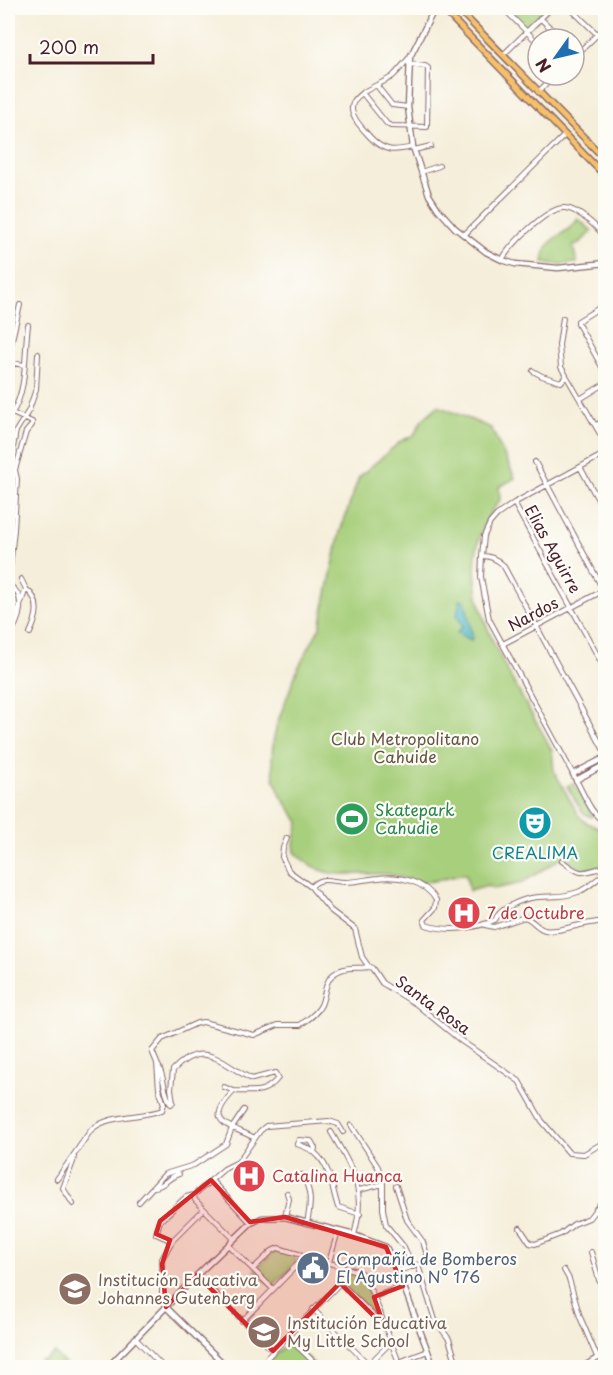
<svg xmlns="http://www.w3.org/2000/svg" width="613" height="1375" viewBox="0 0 613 1375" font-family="'Playpen Sans',sans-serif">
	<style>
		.green { fill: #a7cf7b; stroke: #787753; stroke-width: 1.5 }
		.water { fill: #4cbac5; stroke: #4b6c78; stroke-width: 1.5 }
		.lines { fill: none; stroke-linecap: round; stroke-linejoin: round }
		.minor-casing { stroke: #866768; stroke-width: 6 }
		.tertiary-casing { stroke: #866768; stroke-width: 7 }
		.primary-casing { stroke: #866768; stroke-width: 8 }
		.minor { stroke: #fff; stroke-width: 4 }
		.tertiary { stroke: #fff; stroke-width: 4.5 }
		.primary { stroke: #f6c06b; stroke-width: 5 }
		.marked { fill: #d62828; fill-opacity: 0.2; stroke: #d62828; stroke-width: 4.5; stroke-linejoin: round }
		.labels { text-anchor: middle; stroke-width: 4.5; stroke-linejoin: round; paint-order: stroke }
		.street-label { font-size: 16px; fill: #4a1f2b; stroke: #fdfcf7 }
		.park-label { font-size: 16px; fill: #665443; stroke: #fdfcf7 }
		.leisure-label { font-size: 16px; fill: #27864d; stroke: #fdfcf7; text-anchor: start }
		.culture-label { font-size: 16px; fill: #0d838f; stroke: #fdfcf7 }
		.health-label { font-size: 16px; fill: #be3a42; stroke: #fdfcf7; text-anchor: start }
		.service-label { font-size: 16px; fill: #4e5e75; stroke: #fdfcf7; text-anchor: start }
		.education-label { font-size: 16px; fill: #785e54; stroke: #fdfcf7; text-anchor: start }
	</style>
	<rect width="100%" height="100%" fill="#fdfcf7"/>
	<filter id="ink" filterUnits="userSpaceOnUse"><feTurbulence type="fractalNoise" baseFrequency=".0167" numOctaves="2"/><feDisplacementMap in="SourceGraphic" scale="12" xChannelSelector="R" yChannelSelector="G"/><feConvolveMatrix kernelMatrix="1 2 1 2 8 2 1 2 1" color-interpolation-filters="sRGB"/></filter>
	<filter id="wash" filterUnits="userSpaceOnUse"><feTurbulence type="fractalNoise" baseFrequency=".008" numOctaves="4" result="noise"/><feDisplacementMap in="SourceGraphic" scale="24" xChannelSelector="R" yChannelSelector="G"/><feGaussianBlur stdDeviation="1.35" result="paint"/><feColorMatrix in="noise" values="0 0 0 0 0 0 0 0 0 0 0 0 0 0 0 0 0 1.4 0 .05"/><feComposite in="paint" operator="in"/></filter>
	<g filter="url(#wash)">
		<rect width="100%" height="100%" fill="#f5eeda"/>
		<path class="green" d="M507 8H550L527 30 505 9Z
			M578 219 592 231 581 242 573 246 577 263 557 264 543 262C546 233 566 238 578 219Z
			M438 406 491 428 515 478 499 487 500 500C437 575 509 672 547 741L552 751 554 771 579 816 587 823 605 830V865L584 870 561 858 522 883 493 889 488 886 469 891 466 874C453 876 432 883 419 882 408 881 398 875 387 874 350 872 324 883 295 852L294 843 299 822 281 796 274 778 272 758 273 742 277 724 298 668 320 627 340 532 359 477 401 441 414 435 422 420Z
			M574 783 592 815 591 817 583 813 567 786Z
			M276 1250 293 1255 296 1261 294 1265 272 1286 255 1270Z
			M351 1270 360 1274 363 1278 376 1312 373 1315 341 1283 345 1274Z
			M289 1342 293 1344 318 1368H261Z
			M54 1353 66 1365 63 1367H35L41 1360 43 1361Z"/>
		<path class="water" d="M460 599 465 601 473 638 471 640 457 633 463 626 457 616Z"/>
	</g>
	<g filter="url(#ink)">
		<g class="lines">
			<defs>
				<path id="minor" d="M310 8H336
					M503 8 538 43
					M570 8 597 34
					M540 18 562 39
					M503 55 551 8
					M574 57 606 26
					M409 58C404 64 399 70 393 76 382 85 350 92 352 110 353 120 364 130 370 137 385 153 394 151 413 147
					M377 86 392 105 408 107
					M538 92 556 75
					M363 94 387 124 391 126 427 127 428 68 425 66 409 64
					M414 150 431 146
					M421 172 439 166
					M465 234 565 135
					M502 260C509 246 548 206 565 208 578 209 600 229 606 239
					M8 304 9 297
					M604 305 578 321V324L606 374
					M563 318 559 345 561 367 606 444
					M8 362 24 365
					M533 371 542 376 561 382 566 376
					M8 388 11 362V344L20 305
					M580 399 606 383
					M12 413C28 389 24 353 28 325
					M8 414 10 412 32 422V425L26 432 15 470 17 479 14 530 8 585
					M596 425 606 420
					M535 462 606 595
					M580 467 606 514
					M8 476 16 431 29 410 36 389 38 354
					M514 503 606 671
					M482 556C491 556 497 559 503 565L606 754
					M26 589C42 601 37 618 30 633
					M8 621 17 613 26 589 21 579
					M8 635C20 624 28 594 8 585
					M503 644 606 589
					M573 774 489 619 481 577 482 556 484 536 490 523 497 515 514 503 606 453
					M576 780C584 794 591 815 606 823
					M287 838 283 848 282 857 289 871 311 887 330 910 355 929 362 957 369 967 372 968 382 983 416 1004 460 1040 519 1081 542 1121 569 1153 584 1154 606 1141
					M562 861C584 878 582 872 606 867
					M311 887C321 875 331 882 345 882 356 882 367 879 378 878 398 875 425 881 436 900L435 908 424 920 426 925C447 932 475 929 495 920 499 909 520 900 531 898 549 895 559 899 578 892 589 888 596 879 606 873
					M485 925 494 927 525 917C533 920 537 928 545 930 555 934 588 920 606 922
					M158 1065C165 1077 163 1093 171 1104
					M224 1087 234 1091
					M171 1104 173 1102 171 1089 173 1070C205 1037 222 1065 252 1079L275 1073 278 1078C265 1095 252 1091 234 1091 203 1123 227 1124 255 1138
					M351 1125 378 1167 383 1184V1209L386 1225 404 1247 413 1267
					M331 1132C353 1170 367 1190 354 1235
					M297 1144C303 1146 310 1149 315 1153 331 1166 332 1190 338 1207L360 1214
					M297 1144 299 1140 311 1141 315 1148 314 1152
					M302 1175C312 1191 311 1204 307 1223
					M57 1179 91 1130C109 1114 141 1118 162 1110L164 1104 159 1089 157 1063 152 1051 162 1039 197 1023 203 1022 254 1035 278 1025H300C307 1020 317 1014 321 1005 327 991 323 977 341 970 349 966 359 969 369 967
					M211 1180 251 1223
					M396 1186 407 1220 423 1242 429 1261 398 1271
					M154 1187C164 1187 169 1176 179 1174
					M359 1190 383 1184
					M194 1195 195 1200 234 1239
					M139 1202 165 1174 194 1165 226 1144 232 1128 244 1110
					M73 1204 63 1188 73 1162 74 1156
					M285 1217 289 1199 287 1193
					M520 1228 530 1243 535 1244 561 1234 574 1224 589 1218 606 1196
					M172 1241 156 1234 160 1221 186 1197 194 1195 224 1169 238 1162 260 1131 266 1126 329 1121 338 1124 343 1132
					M228 1245 273 1289
					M591 1252 599 1280 606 1293
					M329 1262 338 1231
					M418 1265 435 1320 449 1339 458 1368
					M253 1269 272 1251 278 1248 360 1272 364 1277 374 1297 401 1368
					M564 1270 569 1279 580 1317 597 1357
					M197 1275 273 1351
					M340 1283 382 1324
					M374 1297 403 1286
					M166 1307 162 1296V1259L172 1241 204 1209
					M313 1309 368 1364
					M242 1321 299 1263 302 1255
					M288 1337 320 1368
					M135 1338 164 1368
					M399 1362 428 1351
					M257 1368 340 1283 346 1267
					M365 1368 390 1343"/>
				<path id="tertiary" d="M435 8 410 57 408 107 413 147 429 195 438 209 455 228 486 252 502 260 515 264 558 268 606 263
					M606 305V307
					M606 757 573 774 576 780 606 764
					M166 1307 228 1368
					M107 1368 197 1275 251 1223 262 1218 285 1217 354 1235 386 1247 398 1271 434 1368
					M581 1368 606 1353"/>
				<path id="primary" d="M442 8 606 177
					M457 8 606 160"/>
			</defs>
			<use href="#minor" class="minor-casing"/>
			<use href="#tertiary" class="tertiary-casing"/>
			<use href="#primary" class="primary-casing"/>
			<use href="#minor" class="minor"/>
			<use href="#tertiary" class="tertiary"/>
			<use href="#primary" class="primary"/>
		</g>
	</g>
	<path class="marked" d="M211 1180 250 1222 285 1217 386 1247 403 1286 374 1297 384 1326 340 1283 273 1351 197 1275 166 1307 162 1264 170 1240 156 1234 160 1221Z"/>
	<defs>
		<symbol id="stadium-disc" viewBox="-11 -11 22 22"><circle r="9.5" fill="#2e9e5b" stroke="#fdfcf7"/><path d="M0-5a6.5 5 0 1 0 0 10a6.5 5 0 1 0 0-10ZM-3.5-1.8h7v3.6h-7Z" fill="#fff"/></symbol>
		<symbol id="theatre-disc" viewBox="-11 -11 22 22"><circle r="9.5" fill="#0f9aa8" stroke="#fdfcf7"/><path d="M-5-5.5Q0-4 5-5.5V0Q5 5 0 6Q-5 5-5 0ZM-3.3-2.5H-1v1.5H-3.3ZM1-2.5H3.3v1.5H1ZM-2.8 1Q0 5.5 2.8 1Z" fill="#fff"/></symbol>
		<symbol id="hospital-disc" viewBox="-11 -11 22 22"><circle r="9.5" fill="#e0444e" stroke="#fdfcf7"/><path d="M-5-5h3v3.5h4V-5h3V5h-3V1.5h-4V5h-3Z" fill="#fff"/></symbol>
		<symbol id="civic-disc" viewBox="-11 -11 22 22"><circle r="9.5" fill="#5c6f8a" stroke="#fdfcf7"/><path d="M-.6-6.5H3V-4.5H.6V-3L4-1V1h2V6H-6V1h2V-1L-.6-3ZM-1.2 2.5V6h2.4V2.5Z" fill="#fff"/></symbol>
		<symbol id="school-disc" viewBox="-11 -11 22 22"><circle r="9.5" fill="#8d6e63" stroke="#fdfcf7"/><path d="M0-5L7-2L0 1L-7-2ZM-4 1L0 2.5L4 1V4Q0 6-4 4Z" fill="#fff"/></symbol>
	</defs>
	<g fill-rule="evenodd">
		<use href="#stadium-disc" x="333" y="800" width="38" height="38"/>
		<use href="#theatre-disc" x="516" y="804" width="38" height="38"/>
		<use href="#hospital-disc" x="445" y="894" width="38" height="38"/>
		<use href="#hospital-disc" x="230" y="1157" width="38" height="38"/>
		<use href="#civic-disc" x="294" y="1249" width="38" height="38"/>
		<use href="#school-disc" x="56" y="1270" width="38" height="38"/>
		<use href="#school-disc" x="245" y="1313" width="38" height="38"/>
	</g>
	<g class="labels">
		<g class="street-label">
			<text transform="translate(553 549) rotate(61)" y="6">Elias Aguirre</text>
			<text transform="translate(533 614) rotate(-28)" y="6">Nardos</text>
			<text transform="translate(433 1005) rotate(36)" y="6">Santa Rosa</text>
		</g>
		<g class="park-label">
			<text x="405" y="745">Club Metropolitano<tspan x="405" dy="18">Cahuide</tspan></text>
		</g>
		<g class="leisure-label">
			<text x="375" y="816">Skatepark<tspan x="375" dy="18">Cahudie</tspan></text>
		</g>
		<g class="culture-label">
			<text x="535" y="859">CREALIMA</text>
		</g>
		<g class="health-label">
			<text x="487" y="919">7 de Octubre</text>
			<text x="272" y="1182">Catalina Huanca</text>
		</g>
		<g class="service-label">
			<text x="336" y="1265">Compañía de Bomberos<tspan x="336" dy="18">El Agustino Nº 176</tspan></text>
		</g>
		<g class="education-label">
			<text x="98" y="1286">Institución Educativa<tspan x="98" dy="18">Johannes Gutenberg</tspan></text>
			<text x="287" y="1329">Institución Educativa<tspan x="287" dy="18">My Little School</tspan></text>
		</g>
	</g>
	<rect width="613" height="1375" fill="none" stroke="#fdfcf7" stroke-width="30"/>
	<g transform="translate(556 57) rotate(236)"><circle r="28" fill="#fdfcf7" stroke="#b5a4a5" stroke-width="1.5"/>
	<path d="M0-4.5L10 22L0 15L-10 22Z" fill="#1f6fb2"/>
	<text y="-9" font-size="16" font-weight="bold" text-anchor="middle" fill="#4a1f2b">N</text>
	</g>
	<path d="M30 54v9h123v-9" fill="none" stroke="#4a1f2b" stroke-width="3"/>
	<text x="39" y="54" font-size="18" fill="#4a1f2b" stroke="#fdfcf7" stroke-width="4.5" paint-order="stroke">200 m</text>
</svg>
